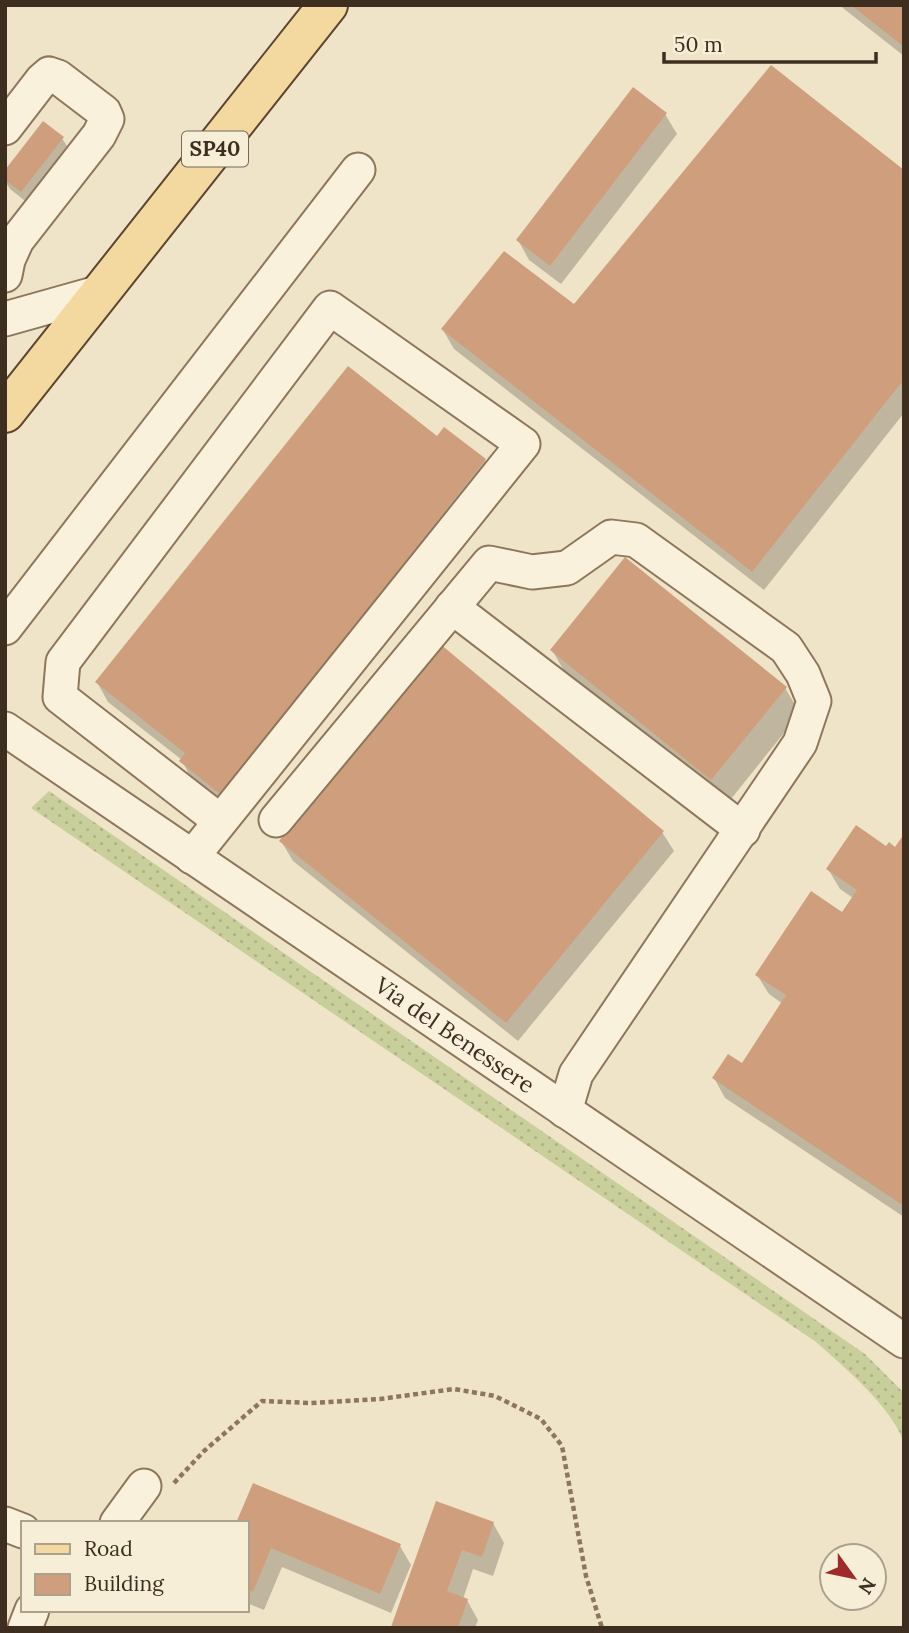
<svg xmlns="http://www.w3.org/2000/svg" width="909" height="1633" viewBox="0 0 909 1633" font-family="Lora,serif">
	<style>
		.grass { fill: url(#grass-dots) }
		.shadow { fill: #0003 }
		.building { fill: #cf9f7d }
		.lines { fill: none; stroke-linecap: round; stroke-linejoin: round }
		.minor-casing { stroke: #8d765c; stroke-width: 37 }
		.major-casing { stroke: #5b4430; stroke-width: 42 }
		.path { stroke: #8d765c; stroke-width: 4.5; stroke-dasharray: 5 3.5; stroke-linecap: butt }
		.minor { stroke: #faf1dc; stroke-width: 33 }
		.major { stroke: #f3d9a0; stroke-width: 38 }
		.labels { text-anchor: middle; stroke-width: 7; stroke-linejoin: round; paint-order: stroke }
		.shield { fill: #f7eed8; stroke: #756857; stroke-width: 2 }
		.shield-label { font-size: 21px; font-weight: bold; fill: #3d2e20 }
		.street-label { font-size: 23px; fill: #3d2e20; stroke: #f7eed8 }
	</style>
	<defs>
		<pattern id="grass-dots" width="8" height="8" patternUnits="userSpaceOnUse" patternTransform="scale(1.75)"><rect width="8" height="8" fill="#c9cf9b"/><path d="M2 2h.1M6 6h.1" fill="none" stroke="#aeb285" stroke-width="1.8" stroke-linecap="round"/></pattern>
	</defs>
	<rect width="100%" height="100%" fill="#f0e4c8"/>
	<path class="grass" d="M49 791 865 1354 904 1393V1442C890 1405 845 1368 816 1342L31 808Z"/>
	<path class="shadow" d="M839 5H904V56Z
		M665 114 677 134 561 284 529 260 518 240Z
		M62 138 70 151 29 204 10 189 5 181V173Z
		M904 173V413L764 590 454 349 443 330 575 307Z
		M438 438 485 460 496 479 233 813 192 781 182 760 108 702 97 682Z
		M552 650 785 688 800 713 727 804 567 676Z
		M662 832 674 851 518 1041 293 861 281 841Z
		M904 837V1217L725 1098 714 1078 742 1065 783 1004 769 994 757 975 843 914 853 898 840 889 828 869 887 848 896 849Z
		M437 1503 493 1523 504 1543 493 1576 473 1569 463 1599 467 1600 478 1620 475 1628H393Z
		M247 1523 400 1546 411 1565 391 1613 282 1567 264 1610 247 1603Z"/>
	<path class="building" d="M851 5H904V47L866 17Z
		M771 65 904 170V385L901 383 752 572 441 329 504 251 574 304Z
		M633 87 667 113 550 266 516 240Z
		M43 121 64 137 21 192 5 180V170Z
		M348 366 437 436 444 427 486 459 221 795 179 761 185 753 95 682Z
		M625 557 787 687 711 780 550 650Z
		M439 643 664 831 506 1023 279 841Z
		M856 825 886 846 889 842 895 847 904 834V1206L712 1078 728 1054 742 1063 786 995 755 975 811 891 842 912 857 890 826 869Z
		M253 1483 401 1544 380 1594 271 1548 253 1592 247 1589V1523H236Z
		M436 1501 494 1522 482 1557 462 1550 447 1591 468 1599 458 1628H392L391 1627Z"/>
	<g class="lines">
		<defs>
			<g id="minor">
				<path d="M5 128 42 80 49 74 58 77 104 112 107 119 99 135 17 240 8 260 5 275"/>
				<path d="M5 319 101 292"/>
				<path d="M452 607 743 830"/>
				<path d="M5 628 358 170"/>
				<path id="s1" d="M5 729 904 1341"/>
				<path d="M276 820 489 563 532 572 567 568 611 537 636 540 786 648 803 674 814 701 800 743 576 1074 565 1111"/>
				<path d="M192 857 523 444 330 308 63 662 60 697 220 821"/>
				<path d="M117 1523 144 1486"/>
				<path d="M5 1524 23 1531"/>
				<path d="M25 1628 32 1610"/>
			</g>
			<path id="major" d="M5 413 328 5"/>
		</defs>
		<use href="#minor" class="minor-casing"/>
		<use href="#major" class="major-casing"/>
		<path class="path" d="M174 1483 204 1451 262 1401 311 1403 380 1399 454 1389 495 1396 541 1419 562 1446 586 1576 602 1628"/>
		<use href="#minor" class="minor"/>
		<use href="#major" class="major"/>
	</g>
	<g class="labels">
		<rect class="shield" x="182" y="131.5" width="66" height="35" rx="5"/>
		<g class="shield-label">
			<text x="215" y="156">SP40</text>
		</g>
		<g class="street-label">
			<text dy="8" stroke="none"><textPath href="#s1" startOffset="544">Via del Benessere</textPath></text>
		</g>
	</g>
	<rect width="909" height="1633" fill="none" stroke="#3d2e20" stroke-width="14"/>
	<rect x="21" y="1521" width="228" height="91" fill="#f7eed8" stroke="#ada18e" stroke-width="2"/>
	<rect x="35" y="1544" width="35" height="10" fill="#f3d9a0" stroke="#ada18e" stroke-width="2"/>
	<text x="84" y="1556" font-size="21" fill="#3d2e20">Road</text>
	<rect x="35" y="1574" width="35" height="21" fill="#cf9f7d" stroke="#ada18e" stroke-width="2"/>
	<text x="84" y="1591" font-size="21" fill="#3d2e20">Building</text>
	<g transform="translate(853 1577) rotate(123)"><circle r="33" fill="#f7eed8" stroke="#ada18e" stroke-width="2"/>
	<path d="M0-5L12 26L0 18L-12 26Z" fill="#9e2a2b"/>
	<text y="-10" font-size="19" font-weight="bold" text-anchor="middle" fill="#3d2e20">N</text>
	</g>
	<path d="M664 52v10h212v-10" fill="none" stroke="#3d2e20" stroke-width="3.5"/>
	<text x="674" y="52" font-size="21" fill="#3d2e20" stroke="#f7eed8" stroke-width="5" paint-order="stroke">50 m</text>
</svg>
